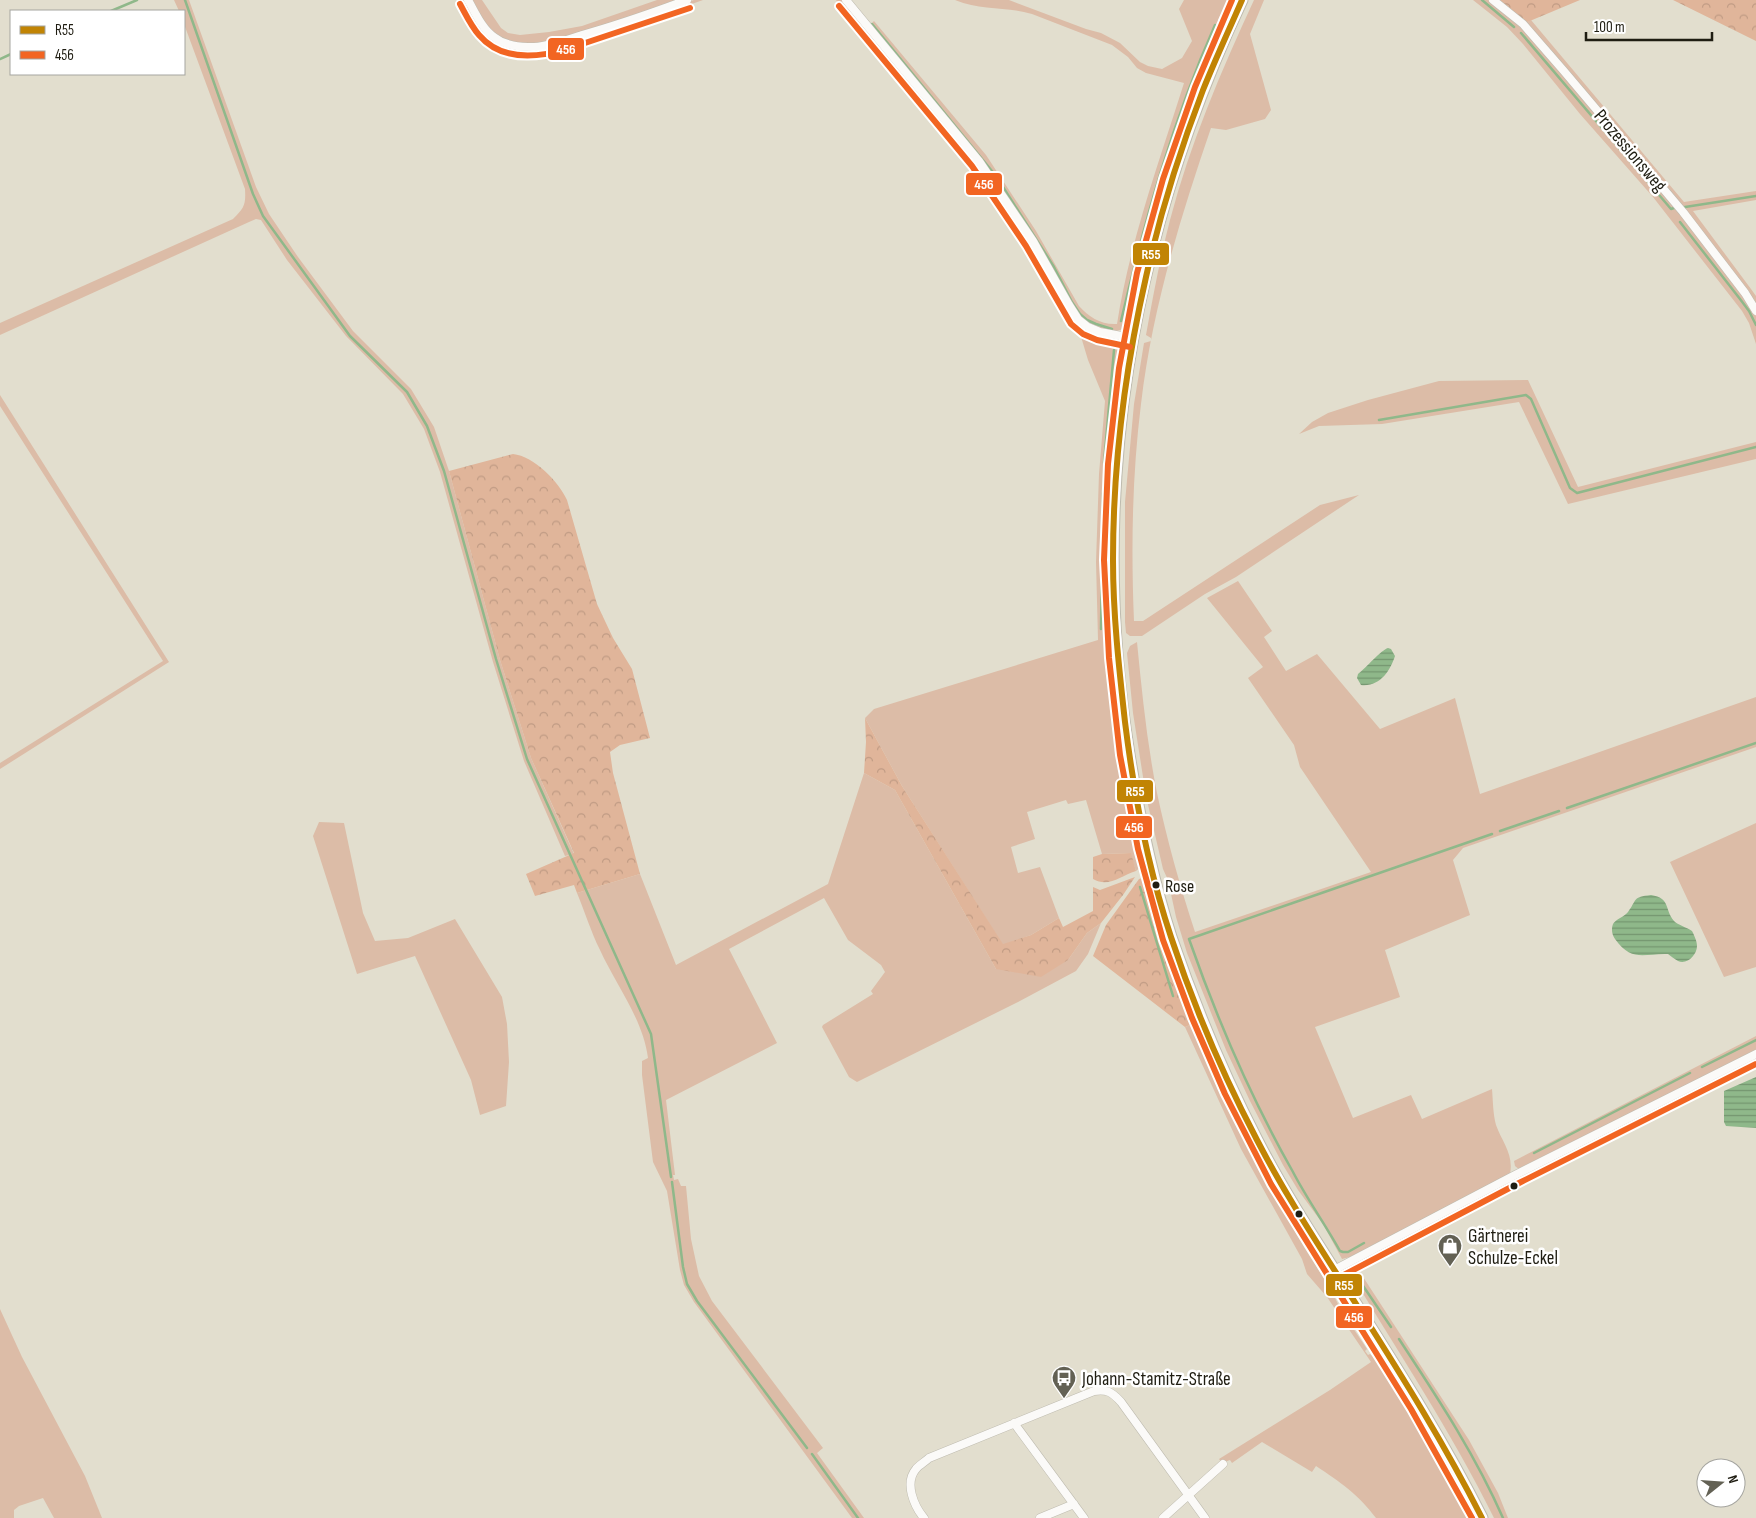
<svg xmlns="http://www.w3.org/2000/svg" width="1756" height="1518" viewBox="0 0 1756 1518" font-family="'Sofia Sans Condensed',sans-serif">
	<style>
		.grass { fill: #dcbca7 }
		.forest { fill: url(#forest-crowns) }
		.water { fill: url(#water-rules) }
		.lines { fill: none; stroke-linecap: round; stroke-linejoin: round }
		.stream { stroke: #8fb88a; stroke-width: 2.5 }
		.street-casing { stroke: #bebbaf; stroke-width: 9 }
		.primary-casing { stroke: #bebbaf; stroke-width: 13 }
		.street { stroke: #fbfaf8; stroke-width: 8 }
		.primary { stroke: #fbfaf8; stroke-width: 11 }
		.bus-1-casing { stroke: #fff; stroke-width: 10 }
		.bus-2-casing { stroke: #fff; stroke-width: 10 }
		.bus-1 { stroke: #c18404; stroke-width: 6 }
		.bus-2 { stroke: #f26522; stroke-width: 6 }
		.bus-dot { fill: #1f1d12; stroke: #fff; stroke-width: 2 }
		.labels { text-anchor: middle; stroke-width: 5; stroke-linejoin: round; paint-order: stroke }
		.bus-label { font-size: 18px; fill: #1f1d12; stroke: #fff; text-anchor: start }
		.street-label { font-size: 19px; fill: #1f1d12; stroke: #fff }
		.poi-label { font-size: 19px; fill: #1f1d12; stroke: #fff; text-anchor: start }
		.line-badge { stroke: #fff; stroke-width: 2 }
		.badge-label { font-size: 14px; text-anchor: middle; font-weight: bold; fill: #fff }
	</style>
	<defs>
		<pattern id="forest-crowns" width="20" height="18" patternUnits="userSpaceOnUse" patternTransform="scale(1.25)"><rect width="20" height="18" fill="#e0b59a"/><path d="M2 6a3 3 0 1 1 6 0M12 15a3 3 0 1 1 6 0" fill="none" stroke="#c09b84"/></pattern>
		<pattern id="water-rules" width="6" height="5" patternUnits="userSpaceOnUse" patternTransform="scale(1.25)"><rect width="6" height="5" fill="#8fb88a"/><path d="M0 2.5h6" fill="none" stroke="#74956f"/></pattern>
	</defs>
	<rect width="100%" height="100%" fill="#e2dece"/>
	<path class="grass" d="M174 0H189L256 187 269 214 298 257 353 331 411 389 434 427 449 471 500 660 531 758 574 854 565 856 524 761 493 662 440 472 424 429 403 394 346 336 287 260 261 220 256 219 249 222 0 335V323L233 219C244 208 246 205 245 189L184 24V11H179Z
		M463 0H465L482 28 511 49 610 30 694 0H703L587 41 538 53 526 54 511 52 490 41 480 31Z
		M471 0H482L501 28 508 33 520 35 549 32 582 26 657 0H680C646 11 539 54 509 42 491 34 480 17 471 0Z
		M836 0H843L977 162 1030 241 1076 320 1086 331 1120 340 1123 344 1116 402 1109 500 1107 566 1110 640 1118 717 1130 799 1143 865 1136 871 1130 853 1102 854 1086 800 1068 804 1066 800 1027 812 1035 839 1011 847 1018 873 1040 867 1059 918 1031 935 1003 945 902 786 865 718 874 709 1098 640 1096 562 1099 474 1105 401 1088 360 1079 330 1069 324 1048 282 1026 245 972 165Z
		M955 0H1009L1086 29 1101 33 1120 43 1140 62 1148 66 1162 69 1182 58 1192 41 1179 9 1184 0H1235L1230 12 1221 14 1218 20 1223 25 1222 28C1214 46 1206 63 1199 80 1166 158 1144 244 1127 326 1115 337 1093 328 1082 319 1062 301 1050 260 1034 238 981 166 924 96 870 25L874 21 986 155 1036 231 1079 306C1089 317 1101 325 1117 324 1130 241 1159 162 1184 83L1146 73 1137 68 1128 57 1112 45 1032 14C1005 6 982 11 955 0Z
		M1254 0H1264L1250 34 1271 110 1265 119 1226 130 1211 128C1180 218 1152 310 1141 404 1132 476 1131 549 1134 621H1143L1320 505 1359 495 1236 577 1205 594 1142 636H1130L1126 633 1125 622V502L1134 404 1144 343 1151 341V338L1146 335C1153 297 1160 258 1170 220 1190 144 1221 71 1254 0Z
		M1473 0H1490L1521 26 1682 214 1752 308 1756 316V344L1749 323 1742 311 1653 197 1580 114 1523 44 1507 27Z
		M1531 20 1684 202 1756 191V200L1693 211 1751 289 1756 296V305L1525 23Z
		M1528 380 1578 487 1756 442V459L1568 504 1519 402 1382 424 1319 426 1299 434 1312 422 1328 413 1368 400 1439 381Z
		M0 395 169 662 0 769V763L163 661 0 406Z
		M1238 581 1272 631 1264 637 1286 671 1317 654 1380 729 1455 698 1480 794 1756 697V747L1463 848 1453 860 1470 915 1385 950 1400 997 1315 1027 1353 1118 1411 1095 1422 1119 1492 1089C1493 1101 1493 1114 1496 1125 1502 1142 1514 1154 1510 1174L1350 1257 1342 1259 1323 1224 1298 1190 1283 1165 1250 1101 1226 1050 1187 953 1176 917 1168 880 1163 869 1146 796 1133 713 1127 653 1130 646 1137 642C1142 693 1147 743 1157 793 1167 840 1180 886 1195 932L1371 872 1300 767 1294 745 1248 678 1263 667 1207 598Z
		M864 773 895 790 996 969 1068 960 1087 933 1101 923 1088 954 1076 971 1018 1002 857 1082 849 1077 822 1027 823 1025 873 994 871 991 885 972 881 965 848 940 824 898 729 949 777 1043 666 1100 675 1175H673L674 1180 678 1179 681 1186H686L691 1239 699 1276 712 1301 823 1448 817 1453 864 1518H852L694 1302 684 1285 680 1270 667 1191 653 1162 642 1075V1061L648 1058C643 1019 616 985 600 950 591 932 585 912 577 893L640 874 676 965 828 884Z
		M319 822 344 823 363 913 375 941 408 938 455 919 502 997 507 1024 509 1062 506 1106 480 1115 471 1080 415 956 357 974 313 836Z
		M1756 823V967L1724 977 1670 862Z
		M1195 1023 1284 1212 1304 1247 1330 1288 1341 1310 1367 1349 1365 1351 1368 1355 1370 1354 1390 1371 1425 1423 1476 1518H1376C1358 1494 1340 1482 1316 1466L1312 1472 1262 1442 1232 1463 1230 1460 1222 1463 1219 1459 1330 1390 1371 1362 1327 1297 1307 1274 1302 1259 1241 1149 1185 1027Z
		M1756 1036V1050L1520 1170 1515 1166 1514 1161Z
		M1756 1059V1068L1720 1086V1077Z
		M1680 1096V1105L1554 1165 1532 1177 1530 1172Z
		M1354 1263 1469 1440 1498 1493 1508 1518H1494C1451 1431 1398 1352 1348 1269Z
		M0 1309 22 1357 85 1476 102 1518H54L43 1498 19 1506 14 1510V1518H0Z"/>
	<path class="forest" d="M1497 0H1580L1525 23Z
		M1673 0H1756V41Z
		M513 454C534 456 559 482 567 500L597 604 613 638 632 669 650 738 620 745 610 752 613 773 640 874 577 893 574 885 535 896 526 874 574 853 531 758 500 660 449 471Z
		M865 718 902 786 1003 944 1031 935 1059 918 1063 927 1093 911V887L1100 890 1135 877 1123 895 1101 923 1087 933 1068 960 1041 977 996 969 895 790 864 773 866 742Z
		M1131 853 1136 871C1120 876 1109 888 1093 879V857L1102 854Z
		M1142 878 1149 881 1172 959 1195 1023 1185 1027 1093 956 1106 925 1139 879Z"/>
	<path class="water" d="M1388 648 1391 649 1395 656C1390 671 1380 687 1361 685L1357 678 1358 674C1366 668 1381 650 1388 648Z
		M1651 895C1671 898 1664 909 1674 921 1678 925 1686 927 1692 931 1694 935 1697 941 1697 946 1697 955 1687 965 1678 961 1674 959 1671 956 1668 954 1645 953 1632 963 1615 939 1612 935 1611 929 1613 924 1616 919 1624 917 1628 912 1637 900 1632 897 1651 895Z
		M1756 1077V1128L1726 1126 1724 1122V1091Z"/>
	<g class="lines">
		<path class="stream" d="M185 0 253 194 263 216 350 336 407 392 427 426 444 471 496 659 527 759 651 1034 671 1177
			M1482 0 1514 27
			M111 11 137 0
			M872 24 996 176 1054 267 1072 302 1080 314 1087 320 1096 324 1112 329
			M1521 33 1671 209 1674 208
			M0 59 11 54
			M1685 207 1756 196
			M1680 222 1740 299 1749 311 1756 325
			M1121 321C1145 219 1173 120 1215 25
			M1379 420 1526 395 1531 399 1570 488 1577 493 1756 447
			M1104 463 1114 350
			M1101 629 1103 493
			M1567 808 1756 743
			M1500 831 1559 811
			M1140 887 1173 996
			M1702 1067 1756 1040
			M1724 1079 1756 1064
			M1534 1153 1690 1073
			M672 1182 683 1267 687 1284 697 1301 807 1448
			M1364 1243 1348 1252H1343L1340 1251C1325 1224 1307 1199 1293 1172 1251 1098 1217 1019 1189 939L1492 834
			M1357 1277 1391 1327
			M1399 1339C1437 1397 1475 1454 1503 1518
			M812 1454 858 1518"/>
		<defs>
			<path id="street" d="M468 0C475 12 482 29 494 37 505 46 520 47 534 47 550 46 567 40 582 35 618 25 652 13 687 0
				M846 0 979 161 1033 241 1069 305 1078 319 1088 327 1100 332 1132 338
				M1493 0 1523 24 1563 70 1683 212 1745 293 1756 311
				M1334 1270 1515 1175 1756 1054
				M1014 1423 1084 1518
				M924 1518C914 1506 904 1483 916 1469 919 1465 925 1462 929 1458L1094 1391C1107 1389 1112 1392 1121 1402L1205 1518
				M1040 1518 1074 1504
				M1163 1518 1223 1464"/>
			<path id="primary" d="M1242 0C1130 238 1087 494 1129 754 1139 816 1152 878 1171 937 1195 1007 1223 1074 1257 1140 1284 1193 1317 1243 1349 1293 1396 1367 1443 1440 1482 1518"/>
		</defs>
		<use href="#street" class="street-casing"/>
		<use href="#primary" class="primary-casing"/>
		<use href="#street" class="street"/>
		<use href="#primary" class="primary"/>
		<defs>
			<path id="bus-1" d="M1242 0C1229 30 1215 60 1203 90 1180 150 1160 214 1146 277 1125 369 1113 465 1113 560 1113 614 1119 668 1125 722 1134 795 1148 868 1171 937 1194 1007 1223 1075 1257 1140 1287 1198 1323 1252 1358 1307 1402 1376 1445 1445 1482 1518"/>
			<path id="bus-2" d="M1232 0 1195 87 1163 179 1137 273 1119 368 1108 464 1104 560 1109 658 1120 755 1138 849 1163 940 1192 1018 1225 1094 1271 1184 1411 1409 1472 1518
				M460 4C466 15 471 26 479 35 501 61 537 58 567 49L690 8
				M839 6 972 166 1026 246 1071 324 1083 334 1097 340 1130 347
				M1338 1278 1519 1183 1756 1064"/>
		</defs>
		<use href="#bus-1" class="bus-1-casing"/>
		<use href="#bus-2" class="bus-2-casing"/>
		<use href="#bus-1" class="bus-1"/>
		<use href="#bus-2" class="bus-2"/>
	</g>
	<defs>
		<symbol id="shop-pin" viewBox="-11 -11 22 30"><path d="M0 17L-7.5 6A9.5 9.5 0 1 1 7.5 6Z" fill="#636154" stroke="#fff"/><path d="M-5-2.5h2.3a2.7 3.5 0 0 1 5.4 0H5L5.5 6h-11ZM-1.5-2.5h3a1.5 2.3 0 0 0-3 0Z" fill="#fff"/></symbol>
		<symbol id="bus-pin" viewBox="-11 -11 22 30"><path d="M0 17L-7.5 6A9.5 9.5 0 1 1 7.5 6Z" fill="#636154" stroke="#fff"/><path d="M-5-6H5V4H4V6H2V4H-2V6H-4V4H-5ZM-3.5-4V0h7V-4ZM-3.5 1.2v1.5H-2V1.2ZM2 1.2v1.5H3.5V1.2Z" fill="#fff"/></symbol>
	</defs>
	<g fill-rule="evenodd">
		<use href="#shop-pin" x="1436" y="1232" width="28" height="38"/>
		<use href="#bus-pin" x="1050" y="1364" width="28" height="38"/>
	</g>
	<g class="bus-dot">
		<circle cx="1156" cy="885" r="4.5"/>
		<circle cx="1514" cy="1186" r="4.5"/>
		<circle cx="1299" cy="1214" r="4.5"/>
	</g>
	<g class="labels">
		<g class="bus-label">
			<text x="1165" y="892">Rose</text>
		</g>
		<g class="street-label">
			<text transform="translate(1631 150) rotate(50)" y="7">Prozessionsweg</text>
		</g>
		<g class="poi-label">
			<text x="1468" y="1242">Gärtnerei<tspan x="1468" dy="22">Schulze-Eckel</tspan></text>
			<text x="1082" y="1385">Johann-Stamitz-Straße</text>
		</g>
	</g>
	<g class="line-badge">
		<rect x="547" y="37" width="38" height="24" rx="5" fill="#f26522"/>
		<rect x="965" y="172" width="38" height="24" rx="5" fill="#f26522"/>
		<rect x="1132" y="242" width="38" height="24" rx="5" fill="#c18404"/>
		<rect x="1116" y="779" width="38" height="24" rx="5" fill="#c18404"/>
		<rect x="1115" y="815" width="38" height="24" rx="5" fill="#f26522"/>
		<rect x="1325" y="1273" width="38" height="24" rx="5" fill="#c18404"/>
		<rect x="1335" y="1305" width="38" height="24" rx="5" fill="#f26522"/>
	</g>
	<g class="badge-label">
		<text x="566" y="54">456</text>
		<text x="984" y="189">456</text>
		<text x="1151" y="259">R55</text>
		<text x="1135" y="796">R55</text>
		<text x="1134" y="832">456</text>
		<text x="1344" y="1290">R55</text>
		<text x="1354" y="1322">456</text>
	</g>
	<rect x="10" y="10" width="175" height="65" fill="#ffffff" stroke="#a5a5a0"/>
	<rect x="20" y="26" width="25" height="8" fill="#c18404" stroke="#a5a5a0"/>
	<text x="55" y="35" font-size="15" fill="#1f1d12">R55</text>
	<rect x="20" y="51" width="25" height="8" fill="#f26522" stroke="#a5a5a0"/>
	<text x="55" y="60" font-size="15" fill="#1f1d12">456</text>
	<g transform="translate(1721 1483) rotate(73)"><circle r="24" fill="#ffffff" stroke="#a5a5a0"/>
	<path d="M0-4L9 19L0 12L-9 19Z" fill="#636154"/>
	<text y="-8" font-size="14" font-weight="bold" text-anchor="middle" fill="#1f1d12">N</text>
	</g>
	<path d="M1586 32v8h126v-8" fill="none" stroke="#1f1d12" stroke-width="2.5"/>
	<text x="1594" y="32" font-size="15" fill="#1f1d12" stroke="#ffffff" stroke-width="4" paint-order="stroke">100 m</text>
</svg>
